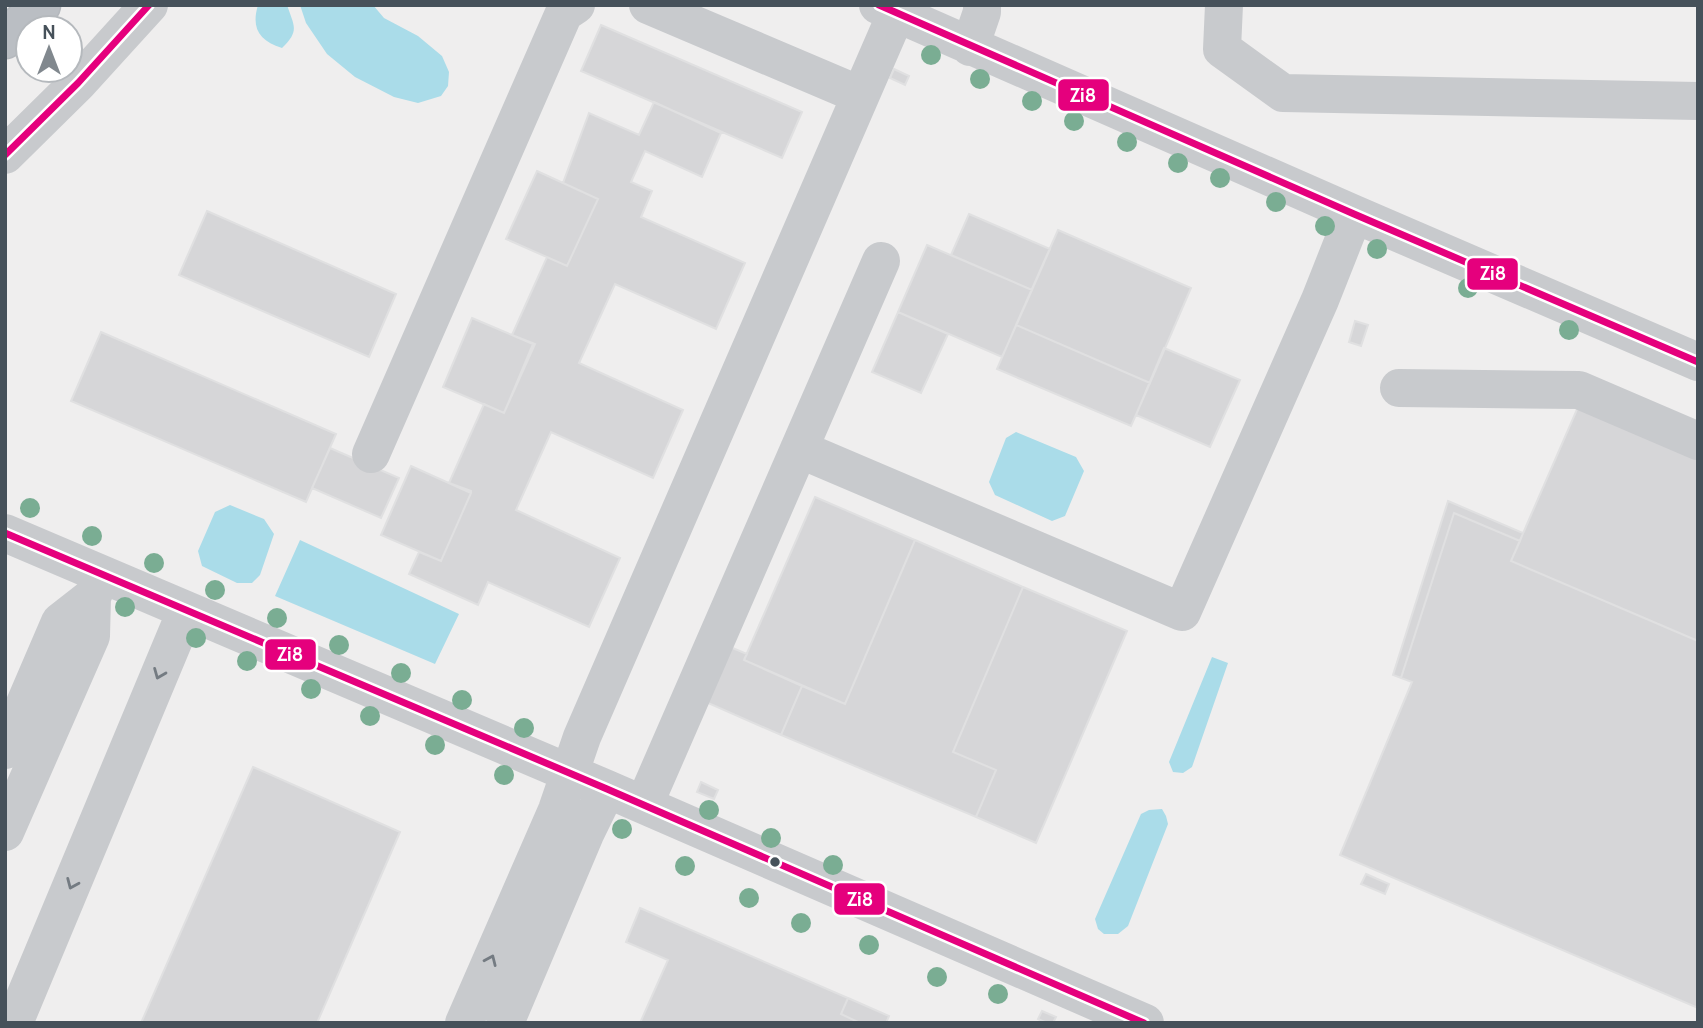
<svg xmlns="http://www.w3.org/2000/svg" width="1703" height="1028" viewBox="0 0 1703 1028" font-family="Cabin,sans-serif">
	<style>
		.water { fill: #aadce9 }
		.building { fill: #d6d6d8; stroke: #e0e0e1; stroke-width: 2 }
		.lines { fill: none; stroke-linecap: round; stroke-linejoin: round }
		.highway-casing { stroke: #b4b8bd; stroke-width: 41 }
		.minor { stroke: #c8cacd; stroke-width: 38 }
		.highway { stroke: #babec3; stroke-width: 38 }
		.bus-1-casing { stroke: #fff; stroke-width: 12 }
		.bus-1 { stroke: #e5007d; stroke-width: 7 }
		.tree { fill: #7aad93 }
		.oneway { stroke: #747b82 }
		.bus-dot { fill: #46515a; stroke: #fff; stroke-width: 2.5 }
		.line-badge { stroke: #fff; stroke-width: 2.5 }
		.badge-label { font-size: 19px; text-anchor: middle; font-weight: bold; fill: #fff }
	</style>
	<rect width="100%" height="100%" fill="#efeeee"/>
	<path class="water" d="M258 5H287C294 26 300 31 282 48 259 41 251 28 258 5Z
		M300 5H373L384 18 418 36 442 56 449 72 448 86 441 96 418 103 394 97 355 77 327 54 306 23Z
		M1016 432 1076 457 1084 471 1065 516 1052 521 995 495 989 482 1006 438Z
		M230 505 264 519 274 534 260 575 252 583H237L202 566 198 551 215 512Z
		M300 540 459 614 435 664 275 596Z
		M1212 657 1228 663 1192 767 1183 773 1173 772 1169 762Z
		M1162 809 1166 816 1168 824 1128 926 1118 934H1104L1098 929 1095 919 1141 814 1149 810Z"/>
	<path class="building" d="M601 25 802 112 782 158 581 71Z
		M894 69 909 76 905 85 890 78Z
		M654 102 721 133 702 177 645 151 631 182 652 191 641 217 745 263 716 329 615 284 579 363 683 410 653 478 551 432 516 510 620 558 589 627 488 582 478 605 409 574 419 552 441 561 471 493V491L449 483 484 404 504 413 535 344 512 335 547 257 567 266 598 199 563 183 589 113 639 135Z
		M537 171 598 199 567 266 506 239Z
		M207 211 396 294 369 357 179 275Z
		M969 214 1050 249 1032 290 951 255Z
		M1058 230 1191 288 1150 383 1016 325Z
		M927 245 1032 290 1002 357 898 312Z
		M898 312 948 334 921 393 872 372Z
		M472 318 533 344 504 413 443 387Z
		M1355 321 1368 325 1361 346 1349 342Z
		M1016 325 1150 383 1131 426 997 369Z
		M101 332 336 434 306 502 71 401Z
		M1164 348 1240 380 1210 447 1136 415Z
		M1578 407 1698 458V641L1511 561Z
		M330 448 399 478 381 518 312 488Z
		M411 466 471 493 441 561 381 535Z
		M815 497 915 540 845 704 744 660Z
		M1448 501 1523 533 1520 541 1454 513 1401 678 1393 675Z
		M1454 513 1520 541 1511 561 1698 641V1008L1340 855 1412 682 1401 678Z
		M915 540 1023 587 953 752 996 770 976 817 781 735 802 686 845 704Z
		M1023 587 1127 631 1036 843 976 817 996 770 953 752Z
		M723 644 747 654 744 660 802 686 781 735 699 699Z
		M253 767 400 832 317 1023H141Z
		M701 782 718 790 714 799 697 792Z
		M1366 874 1389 884 1385 894 1361 884Z
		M640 908 848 998 841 1014 860 1023H640L668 960 626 942Z
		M848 998 889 1016 886 1023H860L841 1014Z
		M1042 1011 1056 1017 1053 1023H1047L1038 1019Z"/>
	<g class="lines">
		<defs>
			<path id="highway" d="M5 39 41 5"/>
		</defs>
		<use href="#highway" class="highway-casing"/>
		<path class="minor" d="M648 5 860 95
			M878 5 1354 214 1698 362
			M1224 5 1222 49 1283 93 1698 101
			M970 47 982 12V5
			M5 155 78 83 149 5
			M1399 388 1579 390 1698 441
			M799 449 1182 612 1320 300 1354 214
			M371 454 564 13 576 5
			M5 533 607 789 1145 1023
			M5 750 60 622 92 597
			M644 805 881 261
			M5 832 91 636 92 597 102 575
			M14 1023 186 611
			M464 1023 557 810 582 737 896 14
			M505 1023 585 834 607 789"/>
		<use href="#highway" class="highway"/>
		<defs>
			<path id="bus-1" d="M879 5 1354 214 1698 362
				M5 155 78 83 149 5
				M5 533 607 789 1144 1023"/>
		</defs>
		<use href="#bus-1" class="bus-1-casing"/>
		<use href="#bus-1" class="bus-1"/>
	</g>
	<g class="tree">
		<circle cx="931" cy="55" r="10"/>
		<circle cx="980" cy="79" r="10"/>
		<circle cx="1032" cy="101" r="10"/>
		<circle cx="1074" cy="121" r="10"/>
		<circle cx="1127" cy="142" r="10"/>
		<circle cx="1178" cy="163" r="10"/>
		<circle cx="1220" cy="178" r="10"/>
		<circle cx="1276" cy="202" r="10"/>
		<circle cx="1325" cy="226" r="10"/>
		<circle cx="1377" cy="249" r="10"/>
		<circle cx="1468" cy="288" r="10"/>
		<circle cx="1569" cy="330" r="10"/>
		<circle cx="30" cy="508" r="10"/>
		<circle cx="92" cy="536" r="10"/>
		<circle cx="154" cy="563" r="10"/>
		<circle cx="215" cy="590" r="10"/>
		<circle cx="125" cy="607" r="10"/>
		<circle cx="277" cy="618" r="10"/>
		<circle cx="196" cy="638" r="10"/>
		<circle cx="339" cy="645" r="10"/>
		<circle cx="247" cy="661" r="10"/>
		<circle cx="401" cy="673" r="10"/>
		<circle cx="311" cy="689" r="10"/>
		<circle cx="462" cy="700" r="10"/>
		<circle cx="370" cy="716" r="10"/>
		<circle cx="524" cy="728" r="10"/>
		<circle cx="435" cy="745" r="10"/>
		<circle cx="504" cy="775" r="10"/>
		<circle cx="709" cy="810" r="10"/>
		<circle cx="622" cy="829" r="10"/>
		<circle cx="771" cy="838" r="10"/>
		<circle cx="833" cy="865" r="10"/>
		<circle cx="685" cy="866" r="10"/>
		<circle cx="749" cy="898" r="10"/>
		<circle cx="801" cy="923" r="10"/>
		<circle cx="869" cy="945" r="10"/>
		<circle cx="937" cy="977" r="10"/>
		<circle cx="998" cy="994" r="10"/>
	</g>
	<defs><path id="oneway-chevron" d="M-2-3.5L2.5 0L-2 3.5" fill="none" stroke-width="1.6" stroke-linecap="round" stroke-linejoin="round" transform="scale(1.75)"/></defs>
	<g class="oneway">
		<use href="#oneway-chevron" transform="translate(159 674) rotate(112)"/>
		<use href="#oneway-chevron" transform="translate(72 884) rotate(113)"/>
		<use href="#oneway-chevron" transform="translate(491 960) rotate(-66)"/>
	</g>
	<circle class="bus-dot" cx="775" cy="862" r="6"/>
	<g class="line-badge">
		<rect x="1057" y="78" width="53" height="34" rx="7" fill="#e5007d"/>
		<rect x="1466" y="257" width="53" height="34" rx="7" fill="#e5007d"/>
		<rect x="264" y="638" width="53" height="33" rx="7" fill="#e5007d"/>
		<rect x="833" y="882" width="53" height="34" rx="7" fill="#e5007d"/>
	</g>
	<g class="badge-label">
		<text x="1083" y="102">Zi8</text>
		<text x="1493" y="280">Zi8</text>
		<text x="290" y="661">Zi8</text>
		<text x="860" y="906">Zi8</text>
	</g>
	<rect width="1703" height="1028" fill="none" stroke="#46515a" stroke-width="14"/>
	<g transform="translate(49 49)"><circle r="33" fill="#ffffff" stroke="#b5b9bd" stroke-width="2"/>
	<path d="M0-5L12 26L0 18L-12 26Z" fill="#81888e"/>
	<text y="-10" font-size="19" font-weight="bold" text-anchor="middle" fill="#46515a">N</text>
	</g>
</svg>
